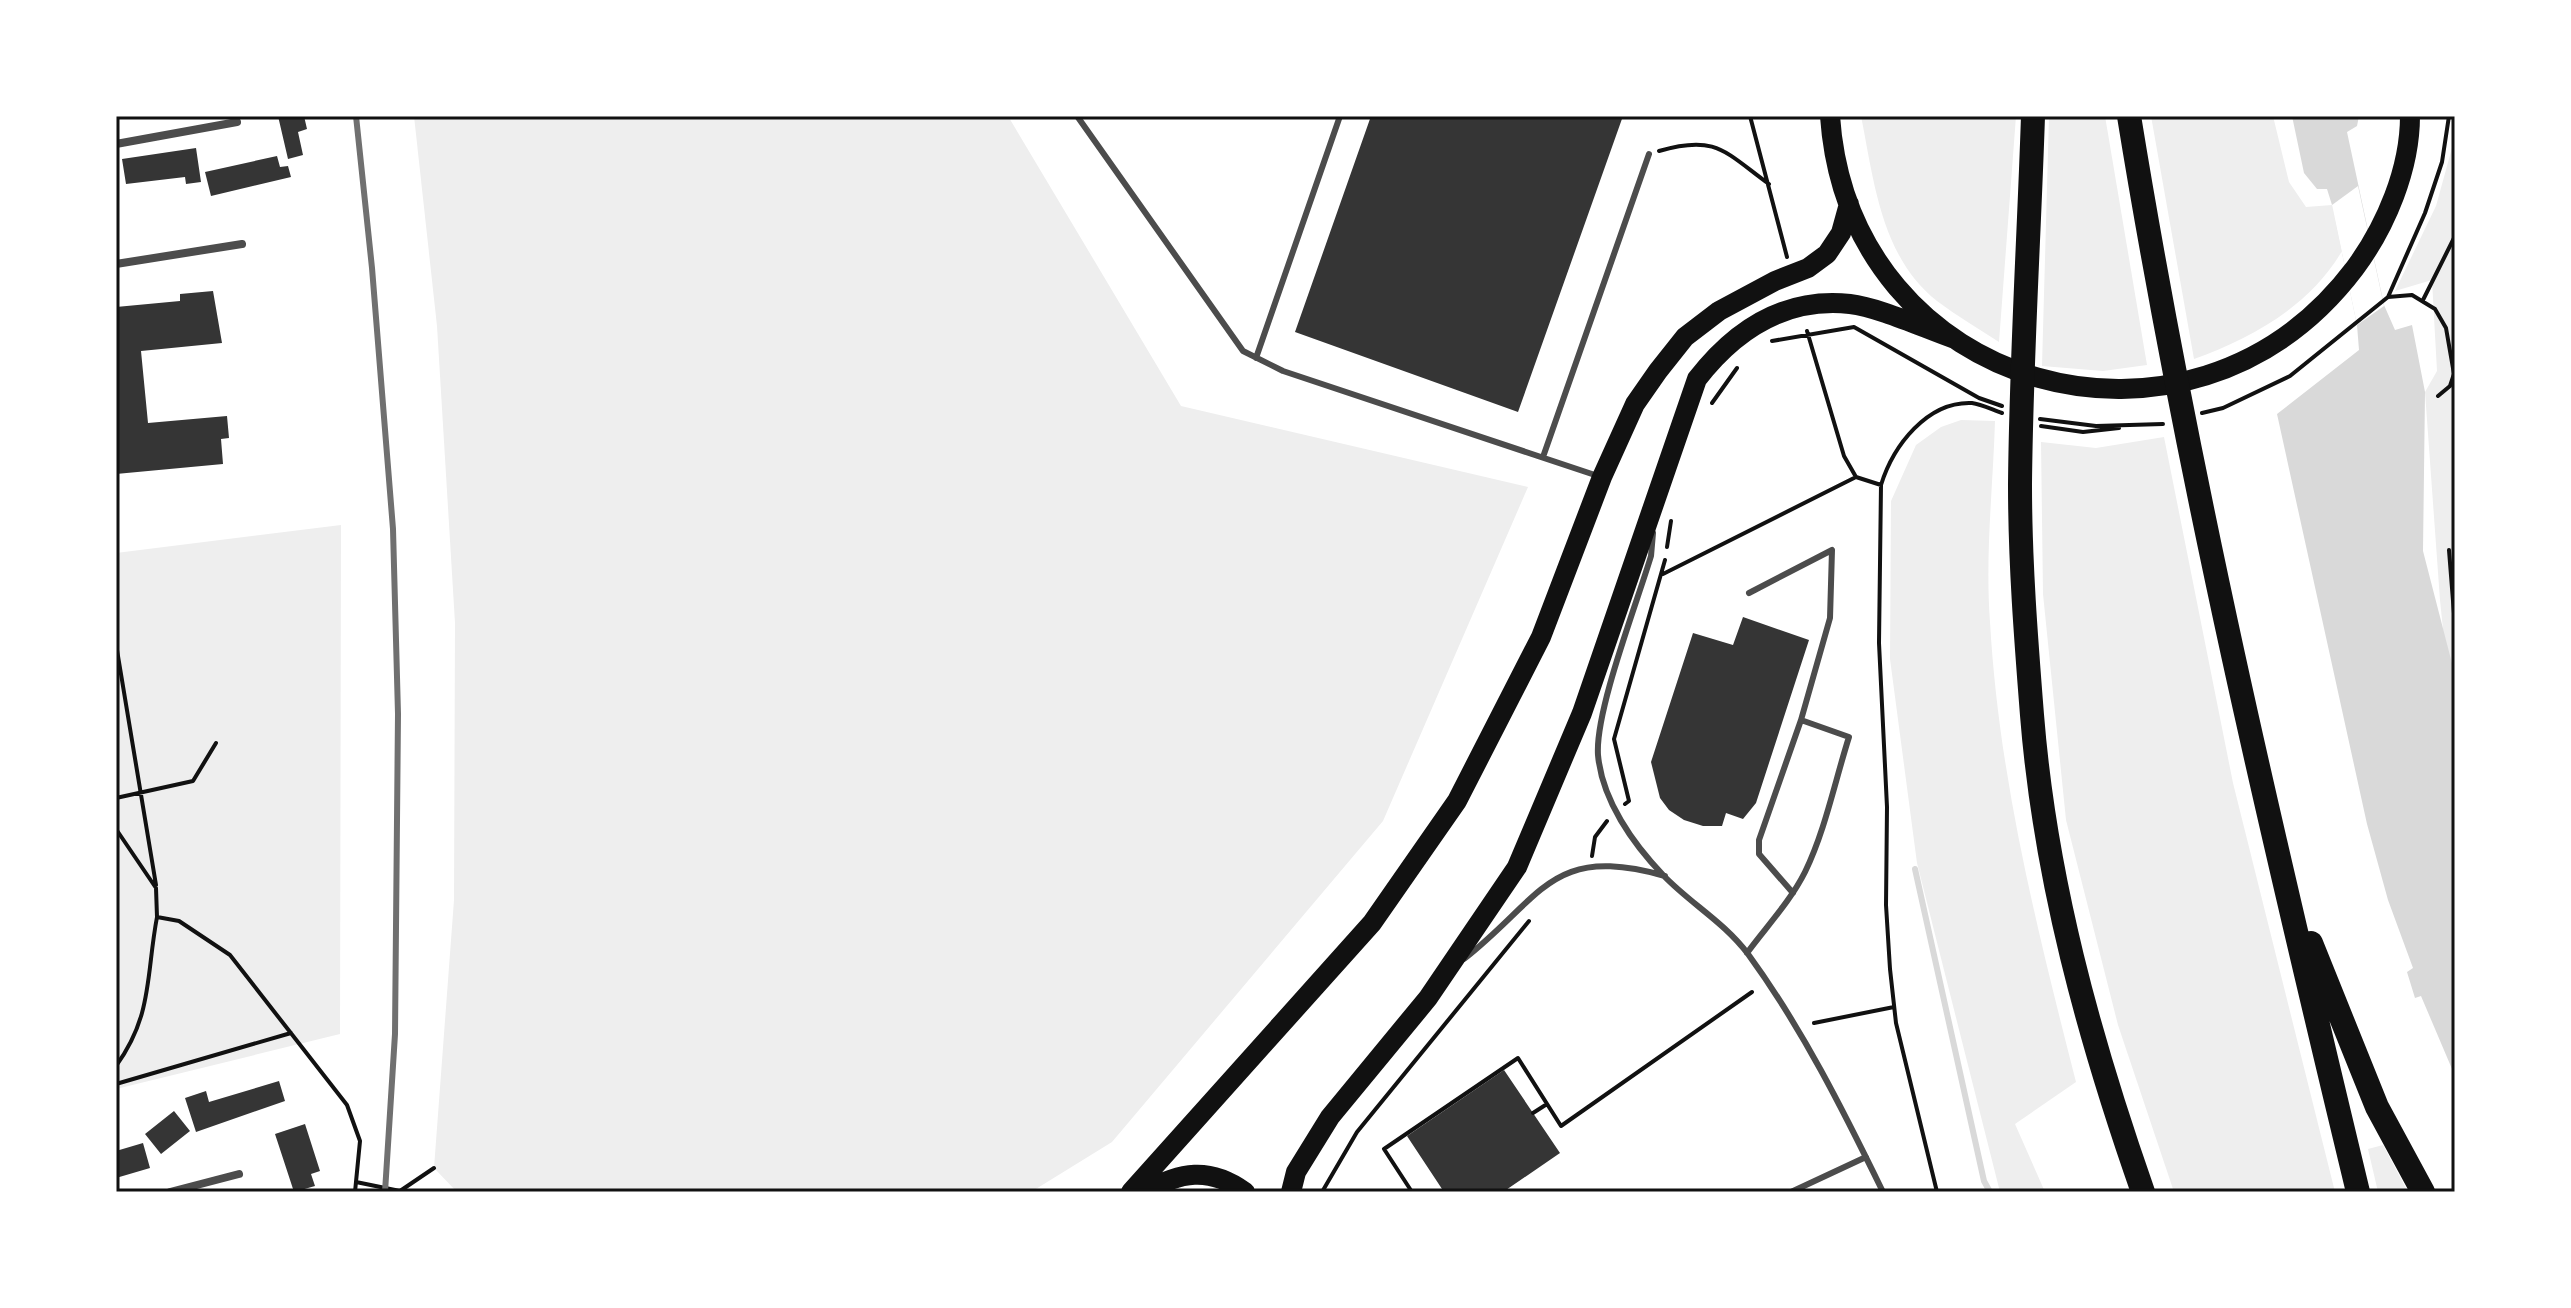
<svg xmlns="http://www.w3.org/2000/svg" width="2571" height="1308" viewBox="0 0 2571 1308" font-family="Lato,sans-serif">
  <style>
    .green { fill: #eee }
    .water { fill: #d9d9d9 }
    .pier { fill: #fff }
    .lines { fill: none; stroke-linecap: round; stroke-linejoin: round }
    .stream { stroke: #d9d9d9; stroke-width: 6 }
    .building { fill: #353535 }
    .path { stroke: #111; stroke-width: 4 }
    .service { stroke: #4c4c4c; stroke-width: 6 }
    .minor { stroke: #4c4c4c; stroke-width: 8 }
    .primary { stroke: #111; stroke-width: 20 }
    .motorway { stroke: #111; stroke-width: 24 }
    .rail { stroke: #707070; stroke-width: 6 }
    .neatline { fill: none; stroke: #111; stroke-width: 3 }
  </style>
  <rect width="100%" height="100%" fill="#fff"/>
  <path class="green" d="M414 116H1008L1181 406 1528 487 1383 821 1112 1142 1031 1192H457L434 1168 454 900 455 623 437 326Z
    M1861 116H2016L1999 342C1979 329 1957 316 1937 301 1881 257 1874 181 1861 116Z
    M2049 116H2105L2147 365 2103 371 2042 366Z
    M2151 116H2273L2289 182 2306 207 2332 205 2342 251C2310 306 2252 338 2194 359Z
    M2455 137V675L2444 639 2440 600 2425 392 2437 371 2432 280 2395 291 2436 206Z
    M1961 420 1995 421C1993 488 1985 554 1990 622 1999 779 2037 929 2076 1082L2015 1124 2045 1192H2000L1917 863 1890 659 1891 501 1916 445 1941 427Z
    M2164 437 2233 783 2335 1192H2174L2118 1025 2066 820 2043 594 2041 442 2096 448Z
    M341 525 340 1034 116 1089V553Z
    M2383 1145 2408 1192H2378L2368 1149Z"/>
  <path class="water" d="M2292 116H2359L2357 126 2347 132 2384 305 2395 330 2412 325 2425 392 2423 551 2455 675V1076L2421 996 2415 998 2407 972 2413 968 2388 900 2367 824 2277 414 2359 350 2357 325 2332 205 2327 189H2317L2304 173Z"/>
  <path class="pier" d="M2358 186 2384 306 2357 325 2332 205Z"/>
  <g class="lines">
    <path class="stream" d="M1915 869 1984 1181 1990 1192"/>
  </g>
  <path class="building" d="M278 116H304L307 129 298 132 303 155 288 159Z
    M1371 116H1623L1518 412 1295 332Z
    M196 148 201 182 186 184 185 177 126 184 122 159Z
    M277 156 280 167 288 166 291 177 211 196 205 172Z
    M213 291 222 343 141 351 148 423 227 416 229 438 221 439 223 464 116 474V307L180 301V294Z
    M1743 617 1809 640 1756 803 1743 819 1726 813 1722 826H1703L1684 820 1669 810 1660 798 1651 762 1693 633 1733 645Z
    M1504 1070 1560 1153 1503 1192H1444L1407 1136Z
    M279 1081 285 1101 196 1132 185 1098 206 1091 209 1102Z
    M174 1111 190 1131 161 1154 145 1134Z
    M305 1124 320 1171 311 1174 315 1186 294 1192 275 1134Z
    M143 1143 150 1168 116 1178V1151Z"/>
  <g class="lines">
    <path class="path" d="M1750 116 1787 257
      M1659 151C1716 134 1725 152 1769 184
      M2388 297 2425 213 2442 162 2449 116
      M2423 300 2455 236
      M1807 331 1844 456 1856 477 1881 485C1893 446 1927 401 1972 403 1981 404 1993 410 2002 413
      M1772 341 1854 327 1979 398 2002 406
      M1712 403 1737 368
      M2202 413 2223 408 2290 376 2388 297 2412 295 2435 309 2446 328 2454 374 2450 386 2438 396
      M2040 419 2096 426 2163 424
      M2041 426 2083 432 2119 428
      M1881 485 1879 643 1887 807 1886 905 1890 969 1896 1023 1937 1192
      M1667 547 1671 521
      M2449 550 2455 626
      M1663 574 1856 477
      M116 644 156 885
      M116 798 193 781 216 743
      M1625 804 1629 801 1614 739 1665 560
      M116 829 156 888 157 917 179 921 230 955 347 1105 360 1141 355 1192
      M1592 856 1595 837 1607 821
      M1814 1023 1894 1007
      M116 1066C153 1015 146 975 157 917
      M116 1084 291 1033
      M1533 1113 1547 1104
      M356 1182 400 1191 434 1168
      M1322 1192 1357 1132 1529 921
      M1412 1192 1384 1149 1518 1058 1561 1126 1752 992"/>
    <path class="service" d="M1077 116 1243 351 1283 371 1598 476
      M1256 358 1340 116
      M1543 457 1649 154
      M1653 533 1651 556C1637 603 1595 711 1598 755 1602 800 1633 844 1664 876 1691 904 1724 922 1748 954 1802 1028 1843 1110 1883 1192
      M1749 593 1832 550 1830 618 1801 720
      M1747 953C1766 927 1790 902 1805 872 1825 831 1835 781 1849 737L1801 720 1759 840V854L1793 893
      M1464 959C1544 896 1550 844 1665 876
      M1791 1192 1866 1157"/>
    <path class="minor" d="M116 144 237 122
      M116 264 242 244
      M170 1192 239 1174"/>
    <path class="primary" d="M1830 116C1849 392 2190 487 2355 268 2386 226 2410 169 2410 116
      M1131 1192 1372 923 1457 801 1541 637 1602 477 1635 404 1658 371 1685 337 1719 311 1775 281 1808 268 1827 254 1841 233 1849 204
      M1144 1192C1180 1172 1209 1166 1245 1192
      M1291 1192 1296 1172 1330 1117 1428 998 1517 867 1582 713 1697 379C1735 330 1785 297 1850 304 1878 307 1926 329 1955 339"/>
    <path class="motorway" d="M2033 116C2029 239 2021 362 2020 485 2020 562 2026 639 2032 715 2045 879 2089 1038 2143 1192
      M2129 116C2188 479 2272 835 2358 1192
      M2311 943 2377 1107 2423 1192"/>
    <path class="rail" d="M356 116 372 268 393 529 398 714 395 1034 385 1192"/>
  </g>
  <rect width="2571" height="1308" fill="none" stroke="#ffffff" stroke-width="236"/>
  <rect x="118" y="118" width="2335" height="1072" class="neatline"/>
</svg>
